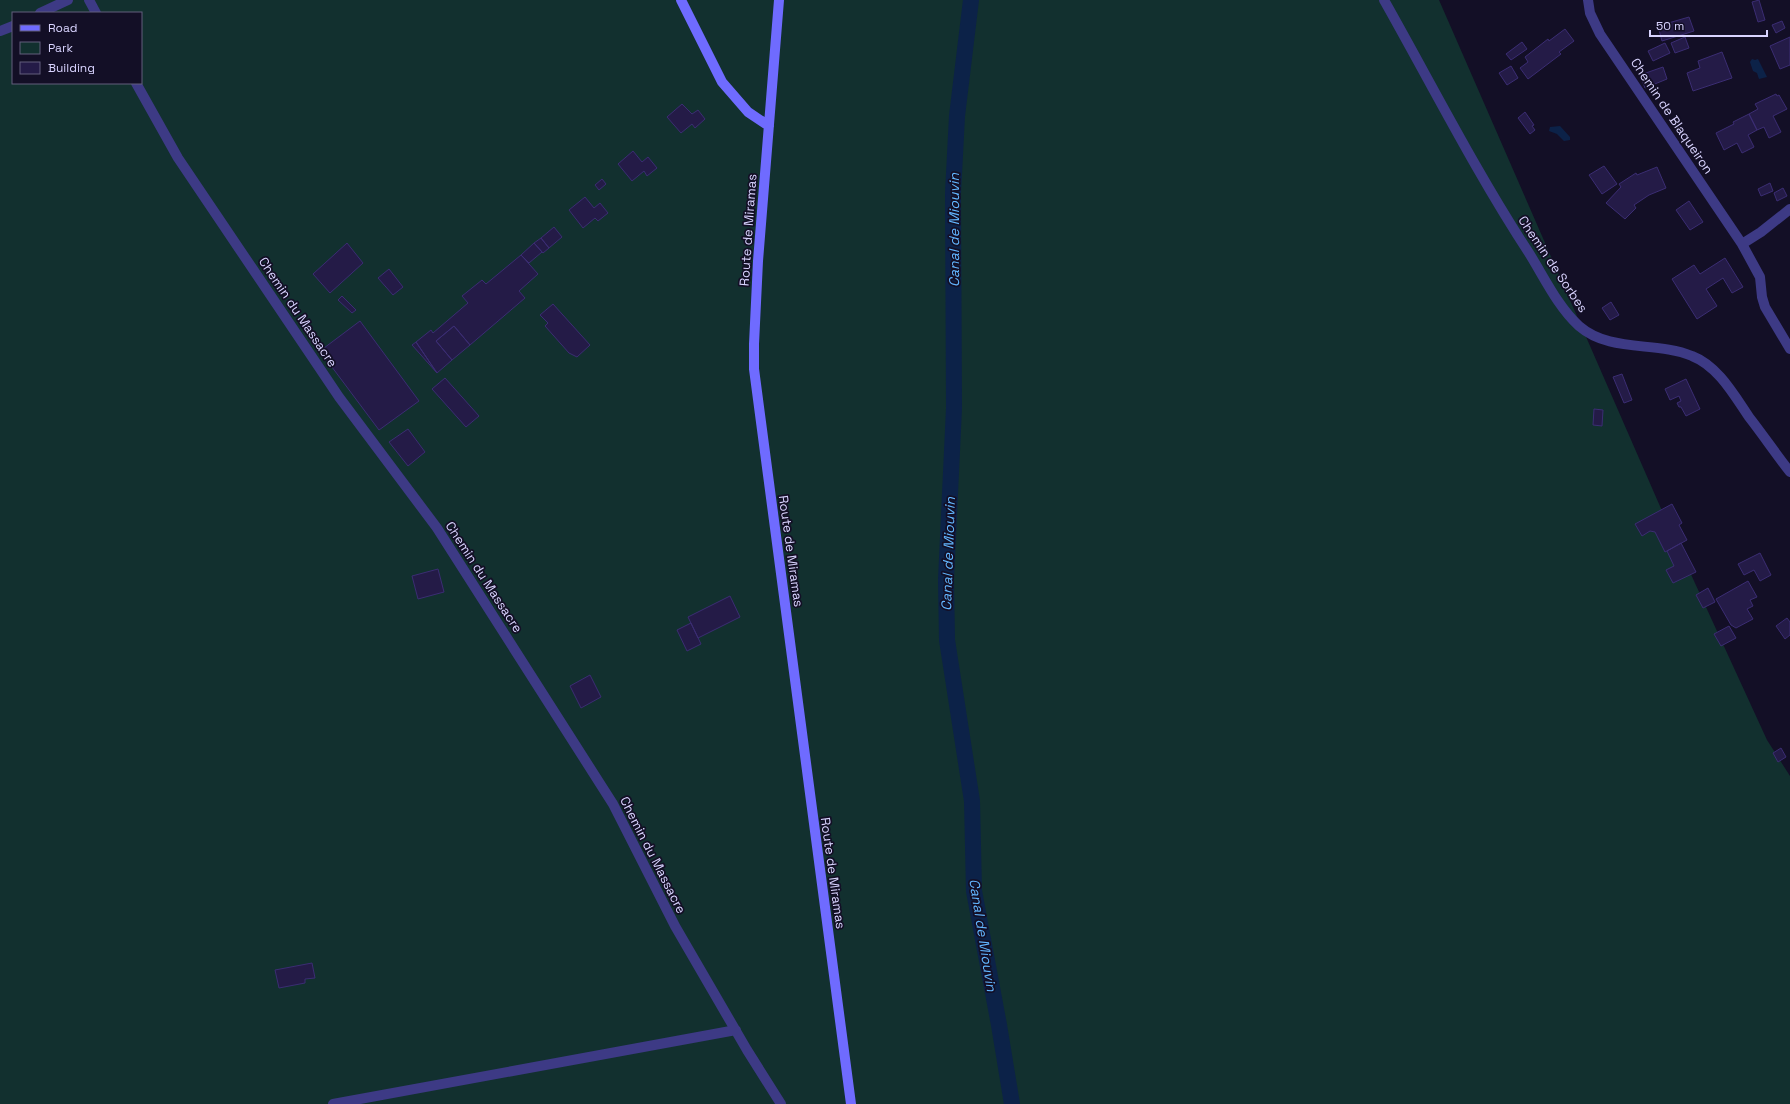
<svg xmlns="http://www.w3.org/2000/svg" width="1790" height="1104" viewBox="0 0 1790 1104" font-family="'Space Grotesk',sans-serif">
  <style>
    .green { fill: #12302f; fill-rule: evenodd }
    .water { fill: #0c2248 }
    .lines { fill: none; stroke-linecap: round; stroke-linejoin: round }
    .canal { stroke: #0c2248; stroke-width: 16 }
    .building { fill: #241b47; stroke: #3b2d73 }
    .minor { stroke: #3d3a85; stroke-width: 10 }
    .tertiary { stroke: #3d3a85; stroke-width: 10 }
    .secondary { stroke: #6f6bff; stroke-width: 10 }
    .labels { text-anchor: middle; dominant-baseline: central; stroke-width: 3.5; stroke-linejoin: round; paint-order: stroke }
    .street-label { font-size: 13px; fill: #d9d4ff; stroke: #130f26 }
    .water-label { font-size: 14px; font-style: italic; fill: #62b6ff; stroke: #130f26 }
  </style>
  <rect width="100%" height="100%" fill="#130f26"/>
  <path class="green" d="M0 0H1439L1666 520 1767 740 1790 776V1104H0ZM13 13H141V83H13Z"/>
  <path class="water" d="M1752 59 1755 60 1758 59 1767 77 1759 79 1757 73 1753 71 1750 62Z
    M1560 126 1570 137V140L1564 141 1557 134 1549 131 1550 127Z"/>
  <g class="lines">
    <path class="canal" d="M971 0 957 116 953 193 954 408 946 580 947 640 972 801 974 891 999 1025 1012 1104"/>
  </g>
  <path class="building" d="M1759 0 1765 20 1758 22 1752 2Z
    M1689 17 1694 31 1662 41 1658 26Z
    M1782 21 1785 28 1776 33 1772 25Z
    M1565 29 1574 41 1559 52 1561 54 1528 79 1520 68 1528 62 1525 57 1548 39 1549 41Z
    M1685 37 1689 48 1675 53 1671 43Z
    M1790 37V65L1780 69 1770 46Z
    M1522 42 1527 49 1511 60 1506 54Z
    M1665 43 1670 53 1653 61 1648 51Z
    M1722 52 1732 78 1693 91 1687 73 1700 68 1698 61Z
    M1511 66 1518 78 1507 85 1499 73Z
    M1663 67 1667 79 1645 88 1640 75Z
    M1776 94 1777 96 1779 95 1787 109 1773 116 1781 132 1769 138 1764 127 1757 130 1749 114 1758 109 1755 104Z
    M682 104 692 114 698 110 705 119 695 128 692 124 681 133 667 117Z
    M1525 112 1534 125 1532 126 1535 130 1530 134 1518 118Z
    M1749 114 1757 130 1748 135 1754 147 1742 153 1737 143 1724 150 1716 133 1734 124 1733 122Z
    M633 151 642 162 648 157 657 168 647 176 644 171 632 181 618 164Z
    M1604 166 1617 184 1602 194 1589 175Z
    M1657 167 1666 188 1649 195 1634 205 1636 208 1625 219 1606 203 1621 187 1619 184 1636 173 1637 175Z
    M602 179 606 184 599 190 595 185Z
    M1770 183 1773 191 1761 196 1758 189Z
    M1783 188 1787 196 1777 201 1774 193Z
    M585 197 594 208 600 203 608 213 598 221 595 218 583 228 569 210Z
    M1689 201 1703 222 1690 230 1676 210Z
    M554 227 562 237 549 248 541 238Z
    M541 238 549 248 543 253 534 243Z
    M347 243 363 263 330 293 313 274Z
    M534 243 542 252 529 263 521 255Z
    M521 255 538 274 519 291 525 298 470 345 454 326 436 341 452 360 437 373 416 342 431 330 433 333 468 303 462 296 482 280 486 284Z
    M1725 258 1743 287 1732 293 1723 278 1706 289 1717 306 1697 319 1672 279 1694 265 1700 274Z
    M389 269 403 287 393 295 378 278Z
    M342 296 356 310 352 313 338 300Z
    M1611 302 1619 315 1610 320 1602 308Z
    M553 304 590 345 577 357 569 353 545 326 548 323 540 315Z
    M360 321 419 401 379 430 320 351Z
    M454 326 470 345 452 360 436 341Z
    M416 342 437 373 412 345Z
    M1622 374 1632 400 1624 403 1613 377Z
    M445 378 479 416 466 427 432 389Z
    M1686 379 1700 409 1686 416 1681 407H1679L1677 403 1681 401 1679 396 1670 400 1665 389Z
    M1594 409 1603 410 1602 426 1593 425Z
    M408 429 425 452 408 466 389 442Z
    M1672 504 1682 523 1679 525 1687 540 1665 552 1655 532 1650 531 1642 536 1635 524Z
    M1681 543 1696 572 1673 583 1666 570 1674 566 1667 551Z
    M1760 553 1771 575 1760 581 1754 570 1744 575 1738 564Z
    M438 569 444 592 418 599 412 576Z
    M1748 581 1757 597 1750 600 1753 606 1747 609 1753 619 1736 628 1731 625 1716 599Z
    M1708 588 1715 602 1703 608 1696 595Z
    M730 596 740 617 698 638 688 617Z
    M1787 618 1790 622V635L1785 639 1776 626Z
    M691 623 701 644 687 651 677 630Z
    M1729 626 1736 638 1721 646 1714 634Z
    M590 675 601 697 581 708 570 686Z
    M1781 748 1786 757 1778 762 1773 753Z
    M312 963 315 978 305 979V983L279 988 275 970Z"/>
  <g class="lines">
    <path class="minor" d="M89 0 96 13
      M1588 0 1590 13 1600 34 1742 244 1760 277 1762 297 1765 307 1790 349
      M40 13 68 0
      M0 31 13 26
      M136 83 178 158 339 397 437 528 613 804 675 926 747 1050 781 1104
      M1742 244 1761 232 1790 209
      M333 1104 736 1030"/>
    <path class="tertiary" d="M1384 0C1432 85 1476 172 1529 253 1544 277 1558 307 1579 326 1610 353 1656 341 1692 356 1718 366 1734 395 1749 417 1763 435 1776 454 1790 472"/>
    <path class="secondary" d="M681 0 722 82 748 112 769 126
      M779 0 758 261 754 344V369L851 1104"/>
  </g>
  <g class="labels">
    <g class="street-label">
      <text transform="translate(1672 116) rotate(56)">Chemin de Blaqueiron</text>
      <text transform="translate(748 230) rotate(-86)">Route de Miramas</text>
      <text transform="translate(1553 264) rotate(56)">Chemin de Sorbes</text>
      <text transform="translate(298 312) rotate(56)">Chemin du Massacre</text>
      <text transform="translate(791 551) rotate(82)">Route de Miramas</text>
      <text transform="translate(484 577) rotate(57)">Chemin du Massacre</text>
      <text transform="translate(653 855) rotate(63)">Chemin du Massacre</text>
      <text transform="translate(833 873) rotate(82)">Route de Miramas</text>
    </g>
    <g class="water-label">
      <text transform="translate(954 230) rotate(-90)">Canal de Miouvin</text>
      <text transform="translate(948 554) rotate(-88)">Canal de Miouvin</text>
      <text transform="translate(983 935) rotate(81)">Canal de Miouvin</text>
    </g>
  </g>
  <rect x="12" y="12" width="130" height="72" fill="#130f26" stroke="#625e7d"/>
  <rect x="20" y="25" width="20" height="6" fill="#6f6bff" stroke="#625e7d"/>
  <text x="48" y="32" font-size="12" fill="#d9d4ff">Road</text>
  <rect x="20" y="42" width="20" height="12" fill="#12302f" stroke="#625e7d"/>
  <text x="48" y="52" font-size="12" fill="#d9d4ff">Park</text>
  <rect x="20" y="62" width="20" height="12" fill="#241b47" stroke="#625e7d"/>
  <text x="48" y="72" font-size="12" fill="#d9d4ff">Building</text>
  <path d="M1650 30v6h117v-6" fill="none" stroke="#d9d4ff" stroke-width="2"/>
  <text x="1656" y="30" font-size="12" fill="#d9d4ff" stroke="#130f26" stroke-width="3" paint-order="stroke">50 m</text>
</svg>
